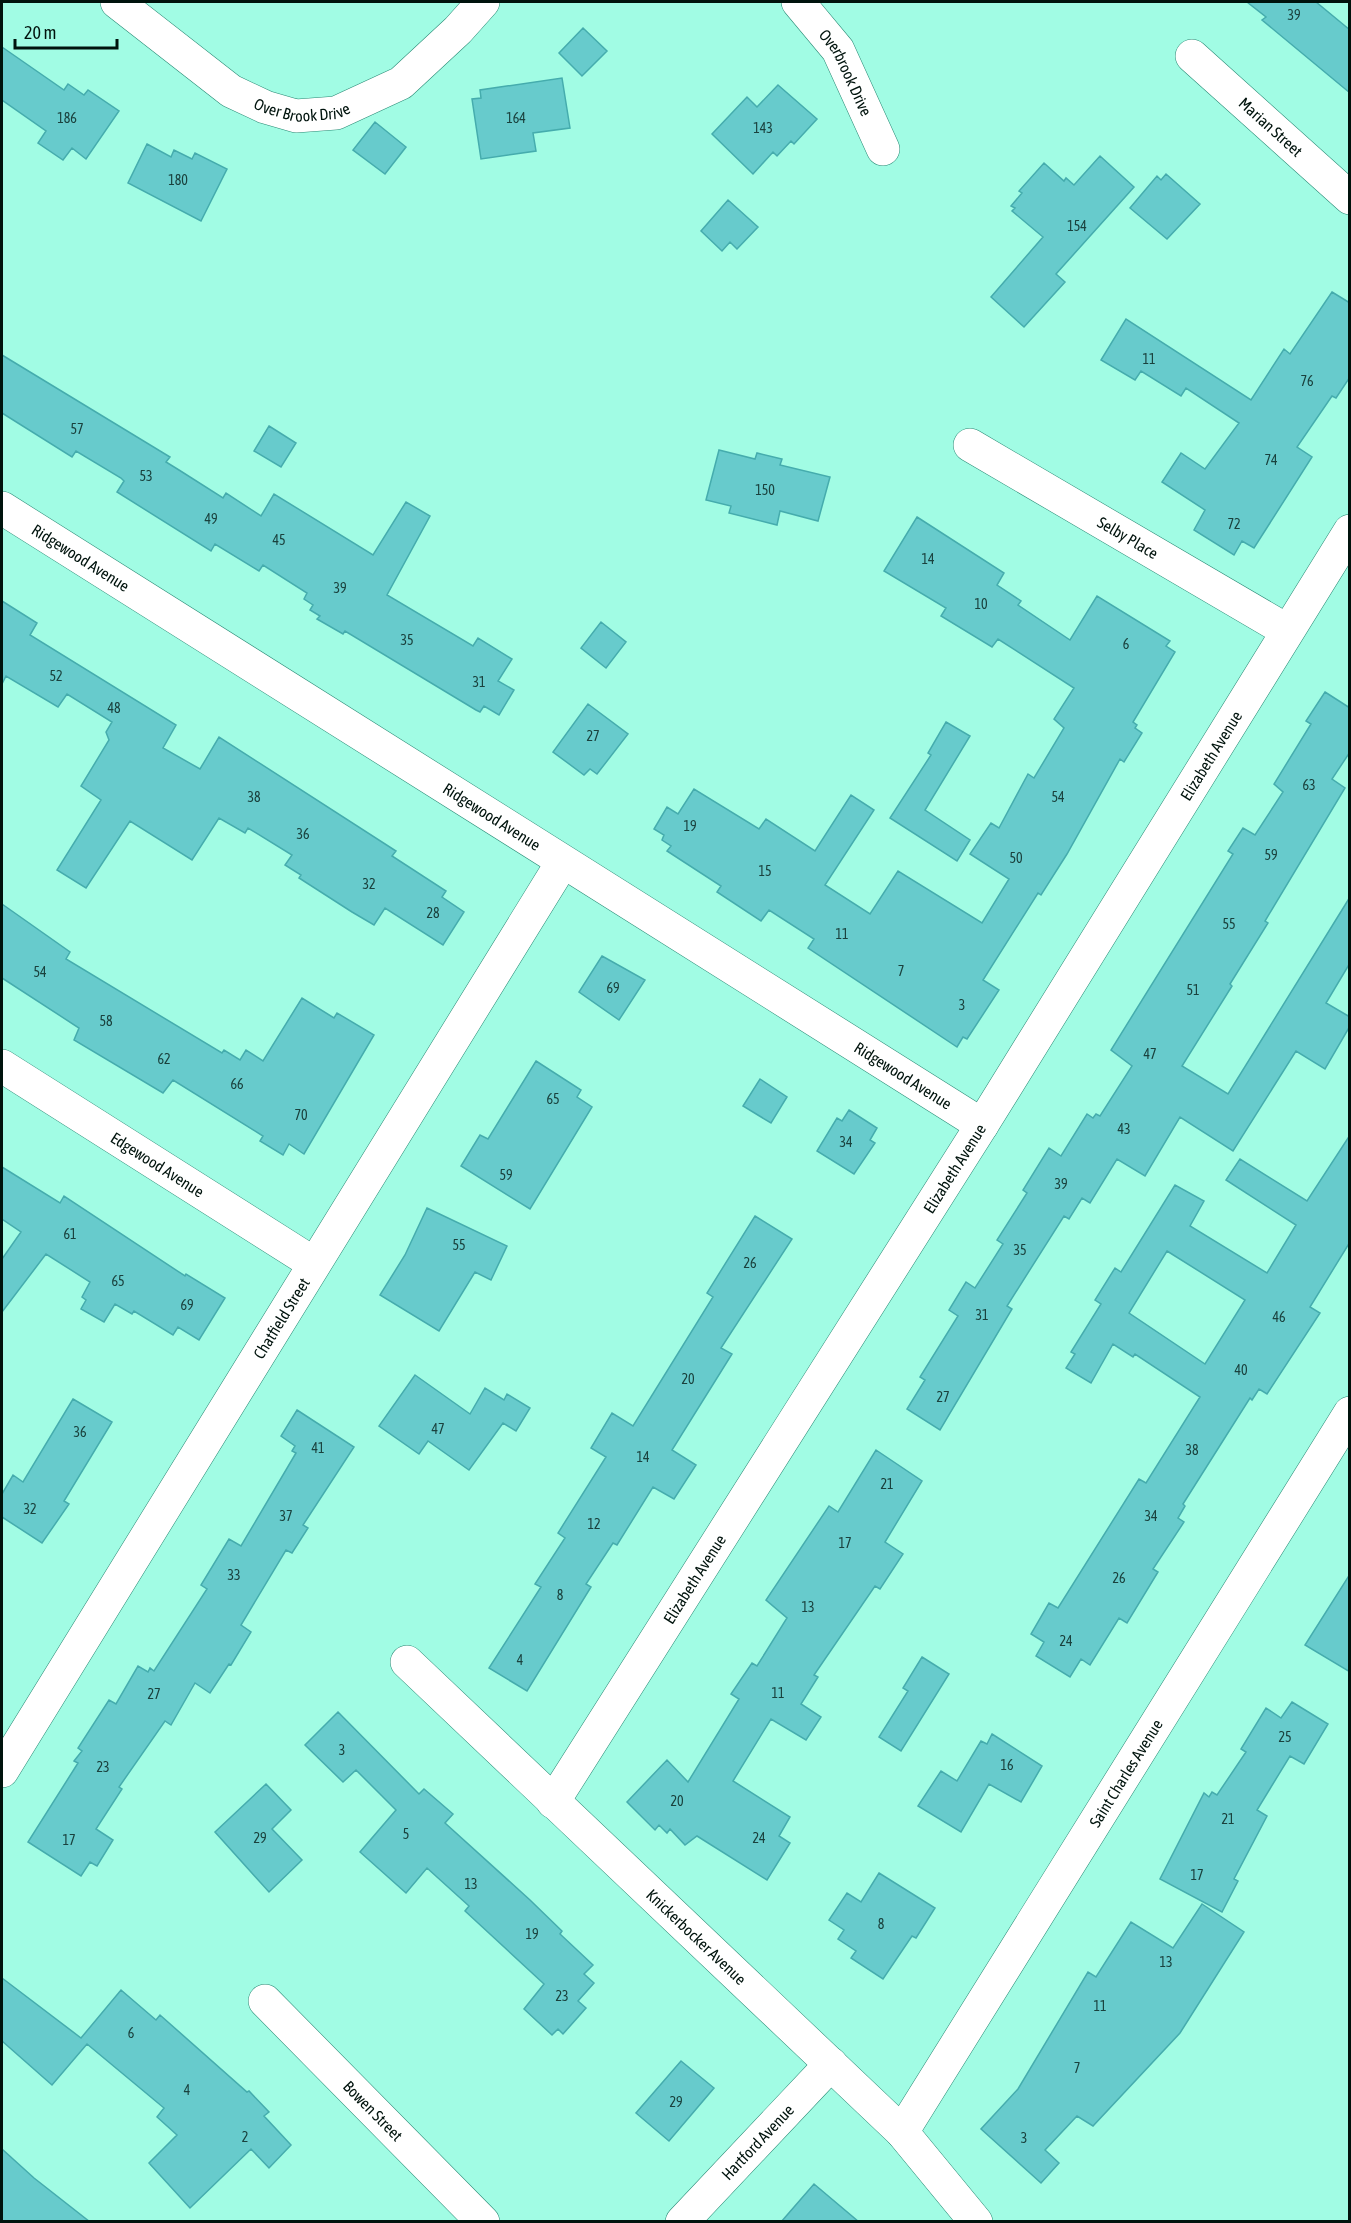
<svg xmlns="http://www.w3.org/2000/svg" width="1351" height="2223" viewBox="0 0 1351 2223" font-family="'Asap Condensed',sans-serif">
  <style>
    .building { fill: #67cbcc; stroke: #45acad; stroke-width: 1.5; fill-rule: evenodd }
    .lines { fill: none; stroke-linecap: round; stroke-linejoin: round }
    .minor-casing { stroke: #298a75; stroke-width: 34 }
    .minor { stroke: #fff; stroke-width: 33 }
    .labels { text-anchor: middle; dominant-baseline: central; stroke-width: 6; stroke-linejoin: round; paint-order: stroke }
    .number-label { font-size: 14px; fill: #1a413d }
    .street-label { font-size: 16px; fill: #00130d; stroke: #a1fce4 }
  </style>
  <rect width="100%" height="100%" fill="#a1fce4"/>
  <path class="building" d="M1247 2H1316L1350 30V93L1262 20 1266 17Z
    M583 28 607 51 582 76 559 53Z
    M2 47 64 90 68 84 84 95 88 90 119 111 86 159 72 148 63 160 38 143 46 131 2 100Z
    M562 78 570 128 533 133 536 151 481 159 472 99 481 98 480 90Z
    M778 85 817 119 794 144 791 141 777 156 773 152 753 174 712 134 747 97 757 107Z
    M375 122 406 147 385 174 353 150Z
    M147 144 171 157 174 150 192 159 195 153 227 169 201 221 128 183Z
    M1100 156 1134 187 1056 274 1065 282 1024 327 991 297 1043 237 1012 211 1015 208 1011 206 1022 193 1019 191 1044 163 1064 181 1066 178 1074 185Z
    M1166 174 1200 204 1167 239 1130 208 1157 176 1161 180Z
    M728 200 758 227 737 249 730 242 722 251 701 231Z
    M1332 292 1350 303V377L1336 398 1332 396 1297 447 1312 457 1254 548 1242 541 1234 555 1194 530 1205 510 1162 482 1181 453 1205 469 1239 423 1186 388 1181 396 1141 371 1135 380 1101 360 1126 319 1251 400 1284 349 1290 354Z
    M2 355 170 457 166 462 179 470 223 498 226 493 261 516 274 494 373 555 406 502 430 516 387 595 473 646 478 638 512 659 498 681 514 690 499 715 484 706 480 712 476 710 345 631 343 634 317 619 320 616 310 610 313 605 304 599 307 593 263 565 259 571 215 544 211 551 117 492 124 481 121 478 76 451 72 457 2 413Z
    M269 426 296 443 281 467 254 451Z
    M719 450 755 459 757 453 782 459 780 465 830 477 818 521 780 511 777 525 729 513 731 506 706 500Z
    M917 517 1004 573 997 585 1021 601 1018 605 1070 640 1097 596 1170 641 1166 646 1175 652 1133 722 1137 725 1135 728 1142 733 1124 762 1120 759 1067 854 1041 895 1038 893 983 980 999 990 967 1039 963 1037 957 1047 808 948 814 939 769 910 761 921 717 892 721 886 667 851 671 846 662 840 664 835 654 829 667 807 678 814 694 789 759 829 766 819 815 851 851 795 874 810 825 885 870 914 898 871 982 923 1009 879 970 854 991 823 999 828 1028 774 1034 778 1064 728 1054 719 1074 688 998 639 992 647 941 616 946 608 884 571Z
    M2 601 37 623 30 635 176 725 163 748 200 769 219 737 396 851 392 856 446 891 442 897 464 912 443 945 385 908 374 925 352 912 299 878 301 875 285 865 292 855 248 828 245 833 219 818 192 860 130 821 86 888 57 870 101 800 81 786 109 740 106 732 112 722 67 694 58 707 6 676 2 684Z
    M601 622 626 642 606 668 581 648Z
    M1325 692 1350 708V752L1332 779 1345 788 1265 921 1268 923 1230 984 1232 986 1182 1066 1228 1094 1350 897V963L1326 1003 1350 1017V1026L1325 1069 1296 1051 1233 1151 1180 1117 1145 1176 1117 1159 1090 1203 1082 1198 1069 1219 1064 1216 1007 1306 1012 1309 940 1430 907 1409 925 1380 920 1377 958 1316 949 1310 966 1282 975 1288 1003 1244 997 1240 1027 1193 1023 1190 1049 1148 1061 1156 1087 1114 1093 1118 1096 1114 1100 1116 1132 1066 1111 1050 1233 854 1228 851 1243 828 1255 835 1283 792 1274 784 1311 724 1306 721Z
    M588 704 628 734 597 774 590 769 584 775 553 752Z
    M946 722 970 736 925 810 970 840 957 861 890 818 931 755 928 753Z
    M2 904 70 952 66 959 222 1053 224 1050 240 1060 246 1050 263 1061 302 998 334 1018 337 1013 374 1035 304 1154 289 1144 283 1155 260 1141 263 1136 173 1080 163 1093 74 1040 79 1028 2 978Z
    M602 956 645 980 619 1020 579 992Z
    M536 1061 581 1090 577 1097 592 1107 530 1209 461 1166 480 1135 488 1139Z
    M760 1079 787 1097 771 1123 743 1106Z
    M849 1110 877 1128 870 1140 875 1143 854 1174 817 1151 837 1118 842 1121Z
    M1350 1135V1242L1310 1307 1320 1313 1267 1394 1259 1389 1252 1400 1250 1398 1183 1504 1185 1506 1178 1518 1184 1522 1153 1569 1158 1572 1127 1623 1119 1618 1090 1665 1081 1659 1070 1677 1036 1656 1044 1642 1031 1634 1049 1603 1058 1608 1139 1479 1146 1483 1200 1397 1135 1354 1133 1357 1113 1344 1091 1383 1066 1368 1075 1354 1071 1352 1101 1304 1095 1300 1115 1268 1121 1272 1175 1185 1204 1201 1190 1226 1267 1273 1296 1225 1226 1180 1240 1159 1307 1201ZM1167 1251 1245 1300 1205 1364 1129 1313Z
    M2 1167 60 1203 64 1196 185 1276 186 1274 225 1298 199 1340 178 1327 173 1335 134 1311 132 1314 115 1304 104 1322 81 1309 86 1300 82 1297 90 1282 46 1254 2 1312V1259L21 1232 2 1219Z
    M427 1208 507 1246 491 1280 475 1272 439 1331 380 1295 405 1255Z
    M755 1216 792 1239 721 1348 732 1354 672 1450 696 1465 674 1499 653 1487 617 1545 613 1543 586 1584 591 1587 527 1691 489 1668 541 1587 535 1584 565 1538 558 1533 606 1457 591 1448 612 1413 633 1426 713 1297 707 1293Z
    M415 1375 470 1414 485 1388 504 1400 507 1394 530 1408 516 1431 503 1423 469 1470 428 1441 419 1454 379 1426Z
    M73 1399 112 1422 64 1501 69 1504 42 1543 2 1517V1494L13 1475 23 1482Z
    M297 1410 354 1447 303 1525 308 1528 292 1553 286 1550 241 1625 251 1632 231 1665 229 1664 210 1693 195 1683 171 1725 165 1721 119 1787 122 1789 96 1829 113 1840 97 1866 90 1862 81 1876 28 1842 78 1763 74 1761 82 1751 78 1748 109 1700 116 1704 138 1666 148 1672 150 1668 154 1671 207 1589 201 1585 229 1539 241 1546 296 1453 292 1451 295 1446 281 1436Z
    M876 1450 922 1481 885 1542 903 1554 880 1589 875 1586 814 1675 818 1677 801 1704 821 1717 806 1740 771 1719 733 1781 790 1817 779 1836 790 1843 767 1880 697 1836 685 1845 670 1829 667 1833 659 1825 655 1830 627 1802 667 1760 688 1782 739 1699 731 1694 752 1663 757 1666 787 1618 766 1600 829 1506 838 1512Z
    M1350 1574V1672L1305 1645Z
    M922 1657 949 1674 901 1751 879 1737 908 1691 903 1688Z
    M1292 1702 1328 1724 1304 1764 1290 1756 1257 1810 1267 1816 1234 1879 1238 1881 1222 1912 1160 1879 1204 1793 1209 1797 1212 1792 1217 1795 1246 1752 1241 1749 1266 1708 1281 1718Z
    M338 1712 419 1794 424 1789 453 1814 445 1823 530 1900 562 1931 560 1934 593 1965 584 1974 594 1983 578 2001 586 2008 563 2034 558 2029 552 2035 524 2009 544 1984 465 1911 469 1906 427 1868 406 1893 360 1852 396 1810 356 1770 343 1782 305 1745Z
    M992 1734 1042 1766 1021 1802 989 1784 961 1832 918 1806 941 1771 957 1781 981 1741 987 1744Z
    M266 1784 291 1810 272 1829 302 1860 269 1892 215 1832Z
    M879 1873 935 1908 916 1938 912 1936 883 1979 851 1958 856 1951 838 1939 844 1930 829 1920 847 1893 861 1902Z
    M1202 1904 1244 1932 1180 2033 1093 2126 1077 2116 1045 2150 1059 2163 1041 2183 981 2129 1018 2089 1088 1972 1096 1977 1131 1922 1173 1948Z
    M2 1978 81 2038 121 1990 156 2020 160 2015 247 2092 249 2091 269 2112 264 2116 291 2145 269 2168 251 2149 190 2208 149 2163 177 2135 157 2117 164 2108 87 2044 52 2085 2 2041Z
    M681 2061 714 2088 669 2141 636 2113Z
    M2 2149 34 2178 90 2222H2Z
    M814 2184 859 2222H781Z"/>
  <g class="lines">
    <g class="minor-casing">
      <g id="minor">
        <path id="s1" d="M117 2 231 91 265 107 296 116 336 113 401 83 458 30 483 2"/>
        <path id="s2" d="M798 2 838 50 883 149"/>
        <path id="s3" d="M1192 56 1350 198"/>
        <path id="s4" d="M970 445 1286 630"/>
        <path id="s5" d="M2 508 982 1125"/>
        <path id="s6" d="M2 1066 313 1263"/>
        <path id="s7" d="M407 1662 902 2132 976 2222"/>
        <path id="s8" d="M2 1771 562 863"/>
        <path id="s9" d="M553 1802 982 1125 1350 531"/>
        <path id="s10" d="M265 2001 483 2222"/>
        <path id="s11" d="M902 2132 1350 1413"/>
        <path id="s12" d="M682 2222 831 2064"/>
      </g>
    </g>
    <use href="#minor" class="minor"/>
  </g>
  <g class="labels">
    <g class="number-label">
      <text x="1294" y="15">39</text>
      <text x="67" y="118">186</text>
      <text x="516" y="118">164</text>
      <text x="763" y="128">143</text>
      <text x="178" y="180">180</text>
      <text x="1077" y="226">154</text>
      <text x="1149" y="359">11</text>
      <text x="1307" y="381">76</text>
      <text x="77" y="429">57</text>
      <text x="1271" y="460">74</text>
      <text x="146" y="476">53</text>
      <text x="765" y="490">150</text>
      <text x="211" y="519">49</text>
      <text x="1234" y="524">72</text>
      <text x="279" y="540">45</text>
      <text x="928" y="559">14</text>
      <text x="340" y="588">39</text>
      <text x="981" y="604">10</text>
      <text x="407" y="640">35</text>
      <text x="1126" y="644">6</text>
      <text x="56" y="676">52</text>
      <text x="479" y="682">31</text>
      <text x="114" y="708">48</text>
      <text x="593" y="736">27</text>
      <text x="1309" y="785">63</text>
      <text x="254" y="797">38</text>
      <text x="1058" y="797">54</text>
      <text x="690" y="826">19</text>
      <text x="303" y="834">36</text>
      <text x="1271" y="855">59</text>
      <text x="1016" y="858">50</text>
      <text x="765" y="871">15</text>
      <text x="369" y="884">32</text>
      <text x="433" y="913">28</text>
      <text x="1229" y="924">55</text>
      <text x="842" y="934">11</text>
      <text x="901" y="971">7</text>
      <text x="40" y="972">54</text>
      <text x="613" y="988">69</text>
      <text x="1193" y="990">51</text>
      <text x="962" y="1005">3</text>
      <text x="106" y="1021">58</text>
      <text x="1150" y="1054">47</text>
      <text x="164" y="1059">62</text>
      <text x="237" y="1084">66</text>
      <text x="553" y="1099">65</text>
      <text x="301" y="1115">70</text>
      <text x="1124" y="1129">43</text>
      <text x="846" y="1142">34</text>
      <text x="506" y="1175">59</text>
      <text x="1061" y="1184">39</text>
      <text x="70" y="1234">61</text>
      <text x="459" y="1245">55</text>
      <text x="1020" y="1250">35</text>
      <text x="750" y="1263">26</text>
      <text x="118" y="1281">65</text>
      <text x="187" y="1305">69</text>
      <text x="982" y="1315">31</text>
      <text x="1279" y="1317">46</text>
      <text x="1241" y="1370">40</text>
      <text x="688" y="1379">20</text>
      <text x="943" y="1397">27</text>
      <text x="438" y="1429">47</text>
      <text x="80" y="1432">36</text>
      <text x="318" y="1448">41</text>
      <text x="1192" y="1450">38</text>
      <text x="643" y="1457">14</text>
      <text x="887" y="1484">21</text>
      <text x="30" y="1509">32</text>
      <text x="286" y="1516">37</text>
      <text x="1151" y="1516">34</text>
      <text x="594" y="1524">12</text>
      <text x="845" y="1543">17</text>
      <text x="234" y="1575">33</text>
      <text x="1119" y="1578">26</text>
      <text x="560" y="1595">8</text>
      <text x="808" y="1607">13</text>
      <text x="1066" y="1641">24</text>
      <text x="520" y="1660">4</text>
      <text x="778" y="1693">11</text>
      <text x="154" y="1694">27</text>
      <text x="1285" y="1737">25</text>
      <text x="342" y="1750">3</text>
      <text x="1007" y="1765">16</text>
      <text x="103" y="1767">23</text>
      <text x="677" y="1801">20</text>
      <text x="1228" y="1819">21</text>
      <text x="406" y="1834">5</text>
      <text x="260" y="1838">29</text>
      <text x="759" y="1838">24</text>
      <text x="69" y="1840">17</text>
      <text x="1197" y="1875">17</text>
      <text x="471" y="1884">13</text>
      <text x="881" y="1924">8</text>
      <text x="532" y="1934">19</text>
      <text x="1166" y="1962">13</text>
      <text x="562" y="1996">23</text>
      <text x="1100" y="2006">11</text>
      <text x="131" y="2033">6</text>
      <text x="1077" y="2068">7</text>
      <text x="187" y="2090">4</text>
      <text x="676" y="2102">29</text>
      <text x="245" y="2137">2</text>
      <text x="1024" y="2138">3</text>
    </g>
    <g class="street-label">
      <text stroke="none"><textPath href="#s2" startOffset="86">Overbrook Drive</textPath></text>
      <text stroke="none"><textPath href="#s1" startOffset="220">Over Brook Drive</textPath></text>
      <text stroke="none"><textPath href="#s3" startOffset="106">Marian Street</textPath></text>
      <text stroke="none"><textPath href="#s4" startOffset="183">Selby Place</textPath></text>
      <text stroke="none"><textPath href="#s5" startOffset="93">Ridgewood Avenue</textPath></text>
      <text stroke="none"><textPath href="#s9" startOffset="1236">Elizabeth Avenue</textPath></text>
      <text stroke="none"><textPath href="#s5" startOffset="579">Ridgewood Avenue</textPath></text>
      <text stroke="none"><textPath href="#s5" startOffset="1065">Ridgewood Avenue</textPath></text>
      <text stroke="none"><textPath href="#s6" startOffset="184">Edgewood Avenue</textPath></text>
      <text stroke="none"><textPath href="#s9" startOffset="750">Elizabeth Avenue</textPath></text>
      <text stroke="none"><textPath href="#s8" startOffset="532">Chatfield Street</textPath></text>
      <text stroke="none"><textPath href="#s9" startOffset="264">Elizabeth Avenue</textPath></text>
      <text stroke="none"><textPath href="#s11" startOffset="423">Saint Charles Avenue</textPath></text>
      <text stroke="none"><textPath href="#s7" startOffset="399">Knickerbocker Avenue</textPath></text>
      <text stroke="none"><textPath href="#s10" startOffset="154">Bowen Street</textPath></text>
      <text stroke="none"><textPath href="#s12" startOffset="110">Hartford Avenue</textPath></text>
    </g>
  </g>
  <rect width="1351" height="2223" fill="none" stroke="#00130d" stroke-width="6"/>
  <path d="M15 39v9h102v-9" fill="none" stroke="#00130d" stroke-width="3"/>
  <text x="24" y="39" font-size="18" fill="#00130d" stroke="#a1fce4" stroke-width="4.5" paint-order="stroke">20 m</text>
</svg>
